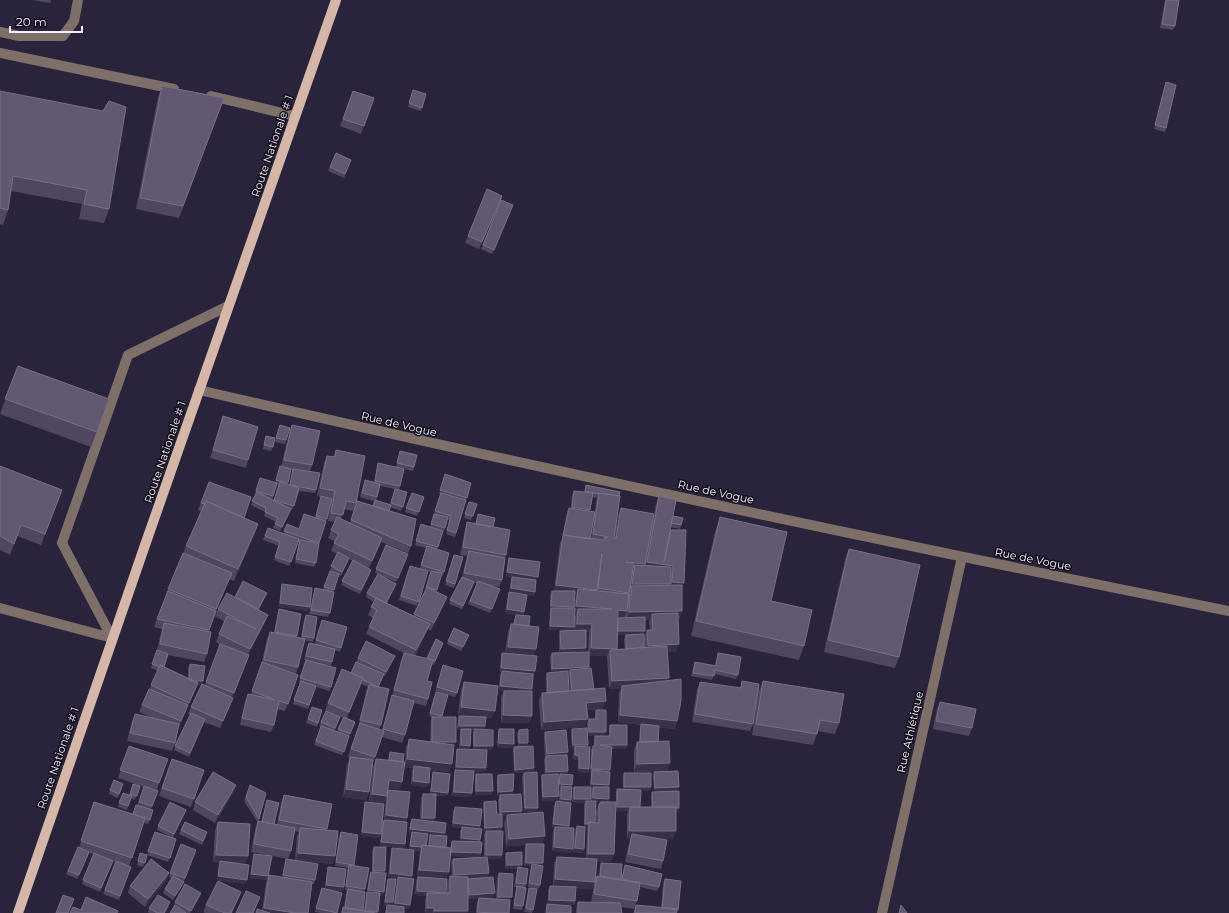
<svg xmlns="http://www.w3.org/2000/svg" width="1229" height="913" viewBox="0 0 1229 913" font-family="Montserrat,sans-serif">
  <style>
    .lines { fill: none; stroke-linecap: round; stroke-linejoin: round }
    .minor { stroke: #7e6f68; stroke-width: 10 }
    .major { stroke: #d5b7a8; stroke-width: 10 }
    .wall { fill: #514660; fill-rule: evenodd }
    .shaded-wall { fill: #3a304a }
    .building { fill: #625871; stroke: #796f87 }
    .labels { text-anchor: middle; dominant-baseline: central; stroke-width: 3; stroke-linejoin: round; paint-order: stroke }
    .street-label { font-size: 11px; fill: #f2edff; stroke: #120e1a }
  </style>
  <rect width="100%" height="100%" fill="#2a233c"/>
  <g class="lines">
    <path class="minor" d="M0 32 19 36H63L74 21 78 0
      M0 53 174 89
      M211 96 295 116
      M199 390C541 469 885 542 1229 611
      M0 608 112 638
      M112 638 62 543 128 355 228 306
      M882 913 962 557"/>
    <path class="major" d="M18 913 144 548 336 0"/>
  </g>
  <path class="wall" d="M32 0H51L50 3Z
    M1165 0H1179L1175 26 1173 30 1160 28Z
    M1166 82V128L1165 132 1154 129Z
    M162 86 224 98 179 218 136 209 158 97Z
    M413 90 426 94 421 111 408 107Z
    M0 91 109 209 104 223 79 219 82 204 11 191 8 210 3 225 0 224Z
    M353 91 374 98 361 134 340 126Z
    M336 153 351 160 344 178 328 171Z
    M502 196 479 249 465 243 468 236Z
    M501 200 513 205 492 254 481 249Z
    M18 366 109 399 91 447 0 414Z
    M223 416 248 460 246 468 210 458Z
    M292 425 312 465 310 472 316 490 315 493 299 491 292 510H291L280 531 273 528 276 522 264 516 265 512 251 505 256 495 255 494 260 478 275 483 280 466 281 467 289 433ZM291 470H293L289 485H287ZM277 485H279L274 500H272Z
    M279 429 286 440 285 444 275 442Z
    M266 436 273 447 271 451 263 449Z
    M336 450 356 503 353 511 344 509 341 519 350 523 357 501 373 506 374 501 360 497 365 480 374 482 377 467 378 463 396 467 400 451 414 467 413 471 404 469 399 490 407 492 401 511 390 507 389 511 411 546 408 553 381 542 369 568 370 574 360 594 341 585 353 561 349 559 341 576 339 575 333 592 330 613 328 617 309 614 314 592 315 588 323 590 330 571 333 572 330 570 337 554 331 551 335 541 328 538 335 522 328 521 332 499 328 498 327 519 325 523 319 543 316 563 314 567 295 563 299 541 289 566 274 560 279 546 263 540 268 528 284 534 287 524 299 529 315 517 321 497 317 496 324 463 327 456 333 457ZM380 486 395 489 390 505 376 501Z
    M0 466 62 490 41 545 17 536 10 555 0 550Z
    M445 474 471 483 455 537 446 534 450 520 447 519 445 528 444 532 443 531 437 549 444 572 443 576 441 575 436 592 447 597 444 604 431 631 428 629 415 656 427 659 436 639 442 646 434 665 432 664 427 681 428 699 426 706 414 703 405 735 402 743 382 737 373 762 369 792 366 800 343 797 347 765 350 758 348 757 358 728 366 692 368 687 361 684 347 718 355 722 349 736 342 755 314 745 321 727 319 726 326 711 325 710 328 703 351 673 358 658 395 656 385 676 383 675 379 687 381 725 379 730H382L392 697 401 661 404 653 366 634 369 627 373 618 368 615 374 602 366 597 367 593 378 574 375 573 386 545 408 554 396 582 384 577 395 588 387 603 413 616 425 591 430 572 428 571 417 606 399 600 408 570 420 569 426 548 415 545 420 528 430 527 433 518 440 494H439ZM340 717 343 718 337 732 335 731Z
    M209 482 244 518 258 524 254 536 234 581 229 579 216 611 209 632 207 654 204 662 168 655 164 667 188 678V668L190 664 203 681 202 684 205 685 221 645 216 642 219 634 225 622 215 616 218 609 235 597H265L259 610 268 615 265 622 248 655H249L232 697 230 705 220 728 204 722 189 757 174 750 190 715 188 714 191 707 201 685H197L185 713 178 729 175 743 172 751 127 741 132 721 135 714 151 717 139 712 142 705 158 671 151 668 157 650 162 629 154 627 168 589 186 546 201 511 198 510Z
    M586 485 620 492 614 538 618 516 621 508 654 514 656 504 659 496 673 516 681 525 680 529 670 527 669 536 671 530 682 587V611L679 619H678L676 652H668L669 678 668 681 677 721 675 729 659 727 658 742 670 763 667 771 634 772V750L637 742H639L640 728 641 725 618 722 619 693 621 688 609 689 607 656H589V668L594 689 603 709 587 710 585 727 541 730 539 701 542 693H546V677L547 673 551 672 550 657 552 653 588 652 589 632H586L585 651 559 652V635L560 631 567 630H549L550 610V595L552 591H554L560 543 562 539 567 512 569 508H571L572 495 574 491 584 492ZM592 497 597 498 596 501 595 512 590 511ZM594 520 591 539H590ZM574 595H576L574 608ZM575 614H576L575 616 574 630H573L574 627ZM645 620H650L649 622 650 630H647L644 638 645 647 644 634 645 631ZM618 635H626L624 639 625 649H617ZM568 672H569V674L570 691H569Z
    M412 493 424 497 417 516 405 512Z
    M469 502 477 504 471 520 464 518Z
    M478 514 493 527 506 555 505 558 502 580 499 587 491 586 500 589 490 613 468 604 477 583H474L462 609 449 604 462 577 467 556 460 555 465 530 467 522 475 524Z
    M720 517 771 601 804 646 799 660 691 636 715 532Z
    M849 549 899 657 895 668 824 652 845 560Z
    M454 555 455 584 454 588 445 585Z
    M509 558 536 580 535 592 533 596 521 594 524 612 523 615 529 626 534 656V675L531 691 532 716 529 723H501V698L504 691H506L499 690 500 675 501 672H500L501 657 502 653 505 654 508 632 511 624H513L516 615 505 613 508 596 509 592 511 581 512 577 506 576 508 562Z
    M282 584 308 611 279 607 281 588Z
    M279 609 297 636V637L301 638 304 619 306 615 314 638 313 642 304 640 298 667 296 674 298 675 285 711 277 709 274 725 271 732 240 725 245 701 248 694H251L261 666 267 639 270 632H274L278 613Z
    M322 620 341 648 340 652 335 650 331 666 322 664 331 687 330 691 316 687 308 709 293 704 300 683 299 682 306 661 304 660 307 647 309 643 315 644Z
    M469 635 461 651 447 644 448 641Z
    M718 653 738 675 736 679 714 674 712 680 691 676 695 662 715 665Z
    M443 665 457 693 455 697 435 691Z
    M742 681 753 724 750 731 692 722 697 690 700 682 740 688Z
    M763 681 839 723 835 734 818 731 813 745 752 735 758 693Z
    M464 682 492 718H486L484 730 493 746 492 750H479L486 768 485 772H474L472 793 471 797 452 796 454 774 455 771 456 753 457 749 473 750V733L474 730H471L459 749 460 733 461 730 457 729 458 720 459 716H472L458 715 461 690Z
    M448 695 442 717 454 746 449 772 430 770 429 783 427 787 411 785 412 770 413 768 404 767 400 789 388 788V791L405 822 384 819 386 799 385 803 369 802 373 767 376 759 388 760 390 752 403 762H405L406 747 409 739 430 742 431 721 432 717 429 716 435 696Z
    M940 702 972 728 969 736 933 729 937 709Z
    M312 707 322 710 317 727 306 723Z
    M596 710 604 736H587V723L589 719H595V714Z
    M610 725 627 745 626 749H611L608 787 609 799 608 802H616V793L617 789H623V777L624 773 650 791H641L640 807H651V796L652 792H654L653 776 654 772 677 791 679 808 678 812H676L673 839H659L663 861 661 869 625 862 630 839H627V815L628 811H616L614 854 611 862H596L595 880 597 876H599L600 867 601 863 621 880 625 865 659 887 657 891 640 887 637 901 634 909 621 907 622 913H576V910L578 902H591L594 885 592 889 576 888 575 901 574 905 548 904V890L550 886H553L554 864 557 857 586 858 587 830V828H585L584 849 583 853 573 852 575 830 577 826H584V804L585 803 572 802 573 791 574 787H590L591 773H590L591 750 593 746H594V740L595 736H609V729ZM591 788H593L592 791 591 801H590L591 799ZM596 802H600L599 804 596 811V823H595Z
    M499 729 512 748 497 747 498 733Z
    M572 729 587 747 589 769 588 773 578 772V760L573 759 574 749H572L571 733Z
    M519 730 528 743 527 746 534 768 533 772 514 773 513 751 514 747 518 746 517 734Z
    M545 732 567 755 568 771 567 774 572 785 571 787V800L570 803 569 826 568 828 573 849 571 853 552 851 553 831 554 828H552L554 805 556 801H559L560 790 561 788H558L557 800 542 801 541 778 542 775 545 774 544 760 545 757 544 736ZM558 775H560L558 784Z
    M129 746 159 783 157 791H158L151 809 150 820 148 824 144 823 129 866 131 867 119 900 103 894 116 862 110 860 111 865 100 892 82 884 94 854 89 853 77 879 66 874 79 848 94 802 133 814 136 805 137 806 144 787 118 778Z
    M172 759 204 770 191 807 159 796Z
    M433 772 448 793 447 796H436L434 822 445 833 444 836 446 848H450L451 845 452 841H460V831L462 828 452 827 453 811 455 807 480 826 479 829 480 842 481 853 480 857 450 856 446 879V893H447V884L450 876H452L451 863 453 859 484 857V835L485 832H484L483 805 484 802 497 814H499L498 799 500 796H497V779L498 775 513 791 512 794 521 814 542 844H536L543 863 542 866 540 885 538 889 528 887 531 866H524L525 848 526 845 506 846 504 823 507 815H502L500 831 502 855 501 859H488L489 873 487 877 468 878V879L493 897 468 899V911L467 913H425V901L426 896 415 895 416 881 418 877 420 878 417 877 420 851H414L412 876 411 878 410 905 409 909 404 908V913H385L387 906H384L387 883 388 879 393 902 392 906H393L398 878 388 877 391 852 392 848 409 850 411 836 412 834 409 833 410 823 412 819 420 820 421 798 423 794H430L432 776ZM427 835H430L429 839 428 846H426Z
    M524 773 538 808 537 812H524L522 777Z
    M476 774 491 795H475V778Z
    M114 780 123 784 118 798 109 794Z
    M133 784 140 786 135 800 131 798 127 810 118 807 123 793 129 795Z
    M236 785 233 793 215 823 193 810 195 802Z
    M250 785 259 819 258 823 244 801Z
    M284 795 332 804 326 830 333 864 302 861 315 880 314 884H312L308 913H256L262 910 266 883 267 880 250 878 253 857 254 854 269 875 282 877 285 863 286 859 295 860 297 836 299 832 295 831 291 851 288 859 251 852 255 829 258 821 261 822 267 800 274 824 277 825 281 803Z
    M365 802 379 838 361 836 364 806Z
    M186 810 173 838 157 830 158 826Z
    M384 820 405 844 404 848 380 846 382 824Z
    M218 822 248 856 245 864 235 863 245 884 217 880 220 863 213 862 215 830Z
    M181 830 206 836 202 845 179 834Z
    M155 832 176 839 168 862 147 855 143 867 137 865 140 853 147 855Z
    M341 832 354 865 353 866 365 889 364 891 363 911H364L366 896 367 892 369 876 371 872H372V851L374 847 385 871V873L382 896H379L377 913H341L343 907H344L346 893 347 890H345L348 868 335 866 339 836Z
    M181 844 196 850 184 882H183L182 886 173 900 163 893 165 889 172 878 169 877Z
    M506 853 522 865 521 868 526 884 525 888 523 906 522 910 513 909 516 890 517 887H514L517 869H505V857Z
    M328 867 344 887 343 891 330 890 337 913H321L315 912 322 888H325L327 871Z
    M169 873 166 881 145 907 128 893 130 886Z
    M499 873 510 901 509 913H476L477 902 479 898 496 899 497 877Z
    M665 879 678 910 677 913H633L636 905 661 908 663 883Z
    M529 888 533 910 532 913 524 912 528 892Z
    M241 892 238 900 232 913H205L203 912 206 905Z
    M201 893 199 897 190 913H170L174 907V906L175 902Z
    M169 906 165 913H149L148 912 149 908Z"/>
  <path class="shaded-wall" d="M572 507 590 510 589 514 570 511Z
    M258 524 254 536 234 581 238 569Z
    M382 538 380 546 369 568 372 561Z
    M625 562 645 564 642 572 635 565 633 571Z
    M647 562 673 566 670 574 644 570Z
    M507 572 538 577 536 580 506 576Z
    M672 582 684 583 681 591 669 590Z
    M396 584 395 588 384 608Z
    M632 584H671L669 591 631 587Z
    M556 585 597 590 594 597 578 589 576 595 553 592Z
    M511 588 535 592 533 596 509 592Z
    M447 597 444 604 431 631 434 623Z
    M280 603 310 607 308 611 279 607Z
    M551 606 574 607 573 611 551 608 550 610Z
    M576 606 612 609H578L576 614H573Z
    M507 609 524 612 523 616 505 613Z
    M618 610 627 611 624 619 616 618Z
    M682 611 679 619 652 620V614L650 620H626L629 612Z
    M268 615 265 622 247 657 250 649Z
    M430 624 427 632 413 658 416 650Z
    M577 624H592L589 632 574 631Z
    M550 626 574 627 573 631 549 630Z
    M618 631H645L644 635H617Z
    M679 644 676 652 645 653 648 646Z
    M508 647 536 649 533 657 505 654Z
    M586 648 585 651 559 652 561 649Z
    M591 648 617 649 614 656 610 650 607 656H588Z
    M589 667 588 671 570 670 569 672 551 673 552 669Z
    M501 668 535 671 534 675 500 672Z
    M669 678 666 685 622 686 621 688 609 689 612 681Z
    M189 680 203 681 202 685H197L186 710 189 703Z
    M500 686 532 689 531 693 499 690Z
    M606 701 603 709 583 710 586 703Z
    M188 705 185 713 178 729 181 721Z
    M461 707 495 711 492 718 458 715Z
    M503 715 532 716 529 723H501Z
    M620 715 677 721 675 729 618 722Z
    M588 719 585 727 541 730 544 722Z
    M459 726H485L484 730 457 729Z
    M589 732H606L604 736H587Z
    M432 742H456L454 746H430Z
    M498 743 514 744 512 748 497 747Z
    M519 743H528L527 746 518 747Z
    M461 745 470 746 469 750 459 749Z
    M573 745H588L586 748 575 746 574 749H572Z
    M600 745H627L626 749H599Z
    M474 746H493L492 750H473Z
    M568 752 566 756H546L547 754Z
    M575 755 579 756 578 760 573 759Z
    M407 759 452 764 449 772 414 768V766L413 768 404 767Z
    M670 763 667 771 634 772 637 764Z
    M456 767 486 768 485 772 455 771Z
    M534 768 533 772 514 773 515 770Z
    M579 768 589 769 588 773 578 772Z
    M591 769 610 770 609 774 592 770 591 773H590Z
    M568 771 566 775 560 774V775L545 776 546 772Z
    M389 780 402 782 400 789 386 788Z
    M413 781 429 783 427 787 411 785Z
    M559 784 572 785 570 789 561 786V788H558Z
    M591 784 609 785 608 789 590 788Z
    M236 785 233 793 215 823 218 815Z
    M624 787H651L650 791H623Z
    M679 787 677 791 654 792 655 788Z
    M346 789 369 792 366 800 343 797Z
    M431 791 448 793 447 796 430 795Z
    M476 791H493L491 795H475Z
    M513 791 512 795 497 796 498 792Z
    M454 792 472 793 471 797 452 796Z
    M372 794 387 796 385 803 369 802Z
    M559 796 557 800 542 801 543 797Z
    M593 798 609 799 607 802H591Z
    M561 799 571 800 570 804 559 803Z
    M574 799H591L589 803 586 801 585 803 572 802Z
    M617 807H630L628 811H616Z
    M525 808H538L537 812H524Z
    M679 808 678 812 651 813 653 809Z
    M186 810 184 814 173 838 174 834Z
    M522 811 520 814 499 816 500 812Z
    M386 815 407 818 405 822 384 819Z
    M422 818H435L433 822H420Z
    M453 823 480 826 479 829 452 827Z
    M553 824 569 826 568 829 555 827 554 828H552Z
    M585 824H589L587 828H584Z
    M502 827 500 831 484 832 485 828Z
    M410 829 445 833 444 837 409 833Z
    M629 831H676L673 839H631L632 834 630 839H627Z
    M362 832 381 834 379 838 361 836Z
    M545 836 542 844 506 846 509 839Z
    M461 838 480 840 479 844 460 842Z
    M381 842 405 844 404 848 380 846Z
    M410 846 421 847 420 851 409 850Z
    M554 847 573 849 571 853 552 851Z
    M575 848 584 849 583 853 573 852Z
    M451 852 481 853 480 857 450 856Z
    M298 853 335 856 333 864 295 861Z
    M588 854H614L611 862H586Z
    M216 855 248 856 245 864 213 862Z
    M486 855H502L501 859H484Z
    M526 863H543L542 867 532 864 531 866H524Z
    M507 865H522L521 869 518 867 517 869H505Z
    M419 870 449 872 446 880 417 877Z
    M373 871H385L384 875 371 874Z
    M169 873 166 881 145 907 148 899Z
    M390 873 412 876 410 880 388 877Z
    M489 873 487 877 452 879 454 875Z
    M251 874 268 876 267 880 250 878Z
    M218 876 247 880 245 884 217 880Z
    M555 879 595 882 592 889 553 887Z
    M184 882 182 886 173 900 175 896Z
    M326 885 344 887 343 891 325 889Z
    M368 890 384 892 382 896 367 894Z
    M417 891 446 893 444 897 427 893 426 896 415 895Z
    M241 892 238 900 232 913H231Z
    M495 893 493 897 468 899 469 895Z
    M498 897H512L510 901H496Z
    M549 900 575 901 574 905 548 904Z
    M385 902H393L392 906H384Z
    M395 903 410 905 409 909 393 907Z
    M264 908 295 913H262Z
    M427 908H434L433 913H425Z
    M434 911H468L467 913H434Z"/>
  <path class="building" d="M1166 0H1179L1175 26 1162 24Z
    M1166 82 1176 85 1166 128 1155 125Z
    M162 86 224 98 183 206 140 198Z
    M413 90 426 94 422 108 409 103Z
    M0 91 103 111 109 101 126 107 109 209 84 204 87 190 13 176 8 210 0 208Z
    M353 91 374 98 364 126 343 119Z
    M336 153 351 160 345 174 330 167Z
    M487 189 502 196 482 242 468 236Z
    M501 200 513 205 494 250 483 245Z
    M18 366 109 399 97 432 5 399Z
    M223 416 258 427 248 460 213 450Z
    M280 425 290 428 286 440 276 438Z
    M292 425 320 431 312 465 284 460Z
    M266 436 275 438 273 447 264 445Z
    M336 450 365 456 356 503 346 501 343 515 331 513 335 491 320 488 327 456 335 457Z
    M400 451 417 455 414 467 397 463Z
    M378 463 404 469 400 486 375 481Z
    M0 466 62 490 45 534 21 525 14 544 0 536Z
    M280 466 291 469 288 483 276 480Z
    M293 469 320 473 316 490 290 485Z
    M445 474 471 483 467 498 440 490Z
    M260 478 277 483 273 496 256 491Z
    M365 480 380 484 377 497 362 493Z
    M209 482 251 497 244 518 206 501 205 504 201 503Z
    M280 482 299 488 294 506 274 500Z
    M586 485 620 492 619 496 599 493V494L585 491Z
    M395 489 407 492 403 507 391 503Z
    M574 491 593 493 590 510 572 507Z
    M257 492 291 509 282 527 275 524 278 518 265 512 266 508 252 501Z
    M412 493 424 497 419 512 406 508Z
    M441 493 466 500 456 533 447 530 451 516 435 511Z
    M599 493 620 496 614 538H616L621 508 654 514 645 564 625 562 634 563 629 593 598 588 602 554 597 590 556 585 563 535 604 540 605 537H608L593 534Z
    M321 496 332 499 327 519 316 516Z
    M659 496 676 500 664 562 671 530H686L684 583 672 582 673 566 647 562Z
    M375 500 391 505 389 511 373 506Z
    M206 501 258 524 238 569 186 546Z
    M357 501 416 519 411 546 351 520Z
    M469 502 477 504 473 516 465 514Z
    M569 508 595 512 590 539 563 535Z
    M304 514 326 521 319 543 284 531 287 524 299 529Z
    M434 514 448 517 445 528 431 524Z
    M478 514 495 518 493 527 476 524Z
    M673 516 683 518 681 525 671 523Z
    M337 517 382 538 372 561 334 543 339 534 331 530Z
    M720 517 787 532 771 601 812 610 804 646 696 621Z
    M467 522 510 530 506 555 463 547Z
    M421 524 443 531 438 547 416 541Z
    M268 528 299 539 291 562 275 557 280 542 265 536Z
    M300 540 319 543 316 563 296 559Z
    M386 545 408 554 398 578 376 569Z
    M427 546 449 553 444 572 421 565Z
    M849 549 920 565 899 657 828 640Z
    M469 551 505 558 502 580 464 573Z
    M338 552 349 558 342 572 331 566Z
    M183 553 232 573 216 609 168 589Z
    M454 555 463 557 455 584 446 581Z
    M509 558 540 562 538 577 507 572Z
    M353 560 371 570 361 590 342 581Z
    M635 565 671 567V584H632Z
    M410 566 428 571 419 602 401 596Z
    M330 571 339 574 334 590 324 587Z
    M431 571 442 573 437 590 427 587 426 588Z
    M378 574 396 584 386 603 376 598 367 593Z
    M462 577 474 582 463 606 450 600Z
    M512 577 536 580 535 592 511 588Z
    M243 581 267 593 258 609 235 597Z
    M478 581 500 589 492 609 470 601Z
    M282 584 312 588 310 607 280 603Z
    M682 585V611L629 612V595H631V586Z
    M427 587 447 597 434 623 414 614Z
    M315 588 334 592 330 613 311 610Z
    M578 589 629 594 627 611 618 610 617 649 591 648 592 624H577L578 609H612L576 606Z
    M168 591 216 611 209 630 157 619Z
    M552 591H575L574 607 551 606Z
    M509 592 527 595 524 612 507 609Z
    M227 593 268 615 250 649 219 634 227 616 256 629 218 609Z
    M376 598 430 624 416 650 369 627 377 610 371 607Z
    M551 608H575L574 627 550 626Z
    M279 609 301 614 297 636 275 632Z
    M678 613 679 644 648 646 647 630H653L652 614Z
    M306 615 317 617 314 638 302 636Z
    M516 615 530 616 529 626 514 624Z
    M645 617V631H618V618Z
    M322 620 347 627 341 648 316 640Z
    M164 623 211 632 207 654 160 644Z
    M511 624 539 627 536 649 508 647Z
    M454 628 469 635 463 647 448 641Z
    M586 630V648L561 649 560 631Z
    M270 632 305 639 298 667 264 660Z
    M644 634V647L626 649V635Z
    M436 639 443 643 435 661 427 658Z
    M366 641 395 656 386 672 358 658Z
    M309 643 335 649 332 662 306 656Z
    M220 644 249 655 234 693 206 682Z
    M667 646 669 678 612 681 610 650Z
    M157 650 168 654 164 667 160 665V667L152 664Z
    M589 652V667L552 669V653Z
    M404 653 433 660 427 681 432 682 428 699 394 690Z
    M502 653 537 656 535 671 501 668Z
    M718 653 741 657 738 675 715 670 714 676 693 673 695 662 716 666Z
    M306 660 336 668 331 687 300 678Z
    M262 662 298 675 288 704 279 701 274 725 242 718 248 694 275 700 252 691Z
    M356 662 384 674 378 687 363 680V678L351 673Z
    M190 664 205 666 203 681H193L189 679Z
    M160 665 198 683 189 703 151 685Z
    M443 665 463 671 457 693 437 687Z
    M591 668 594 689 572 691 570 670Z
    M342 669 363 678 349 712 328 703Z
    M502 671 533 674 532 689 500 686Z
    M568 671 569 691 548 693 547 673Z
    M681 679V701L677 721 620 715 622 686Z
    M301 681 316 686 309 705 294 700Z
    M742 681 759 684 753 724 695 714 700 682 741 688Z
    M763 681 844 694 839 723 820 720 817 734 756 724Z
    M464 682 498 686 495 711 461 707Z
    M202 684 233 698 223 721 191 707Z
    M369 685 389 689 381 725 360 720Z
    M605 688 606 701 586 703 588 719 544 722 542 693Z
    M149 689 188 705 181 721 142 705Z
    M504 691H532V716L503 715Z
    M436 692 448 695 442 716 430 713Z
    M392 695 414 701 405 735 383 729Z
    M940 702 976 709 972 728 936 721Z
    M312 707 322 710 318 723 308 719Z
    M596 710H606V732H589V719H596Z
    M326 711 340 717 335 728 321 722Z
    M191 713 205 719 190 753 175 746Z
    M135 714 179 724 175 743 130 733Z
    M459 716 486 717 485 726H459Z
    M344 717 355 722 350 734 338 729Z
    M432 717H456V742H432Z
    M360 723 384 731 375 757 351 749Z
    M641 724 659 726 658 742H640Z
    M610 725H627V745H600L612 747 610 770 591 769 593 746H595V736H610Z
    M321 726 349 736 344 752 316 741Z
    M587 728 588 745H573L572 729Z
    M461 729H471L470 746 461 745Z
    M474 729 493 730V746H474Z
    M499 729H514V744L498 743Z
    M528 729V743H519V730Z
    M566 730 568 752 547 754 545 732Z
    M409 739 454 745 452 764 407 759Z
    M669 741 670 763 637 764V742Z
    M129 746 168 759 159 783 120 770Z
    M533 746 534 768 515 770 514 747Z
    M575 746 590 747 589 769 579 768V756L575 755Z
    M457 749 487 750 486 768 456 767Z
    M390 752 404 754 403 762 389 760Z
    M567 755 568 771 546 772V756Z
    M350 757 373 760 369 792 346 789Z
    M172 759 204 770 194 799 162 788Z
    M376 759 405 762 402 782 389 780 387 796 372 794Z
    M414 766 430 768 429 783 413 781Z
    M455 770 474 771 472 793 454 792Z
    M592 770 610 772 609 785 591 784Z
    M678 771 679 787 655 788 654 772Z
    M213 772 236 785 218 815 195 802Z
    M433 772 450 774 448 793 431 791Z
    M537 772 538 808H525L524 773Z
    M624 773H651V787H624Z
    M476 774H492L493 791H476Z
    M514 774 513 791 498 792V775Z
    M558 774 559 796 543 797 542 775Z
    M560 774 573 775 572 785 559 784Z
    M114 780 123 784 119 794 110 790Z
    M133 784 140 786 137 796 130 794Z
    M250 785 266 793 259 819 246 797Z
    M144 786 158 791 152 806 139 802Z
    M561 786 572 787 571 800 561 799Z
    M574 787H591V799H574Z
    M593 787H609V799L593 798Z
    M617 789 641 790 640 807H617Z
    M388 790 410 792 407 818 386 815Z
    M679 791V808H676V807H653L652 792Z
    M123 793 132 796 128 806 119 803Z
    M423 794H436L435 818H422Z
    M521 794 522 811 500 812V795Z
    M284 795 332 804 327 829 279 820Z
    M267 800 279 803 274 824 262 822Z
    M496 801 497 814H502V827L485 828 484 802Z
    M556 801 571 803 569 826 553 824Z
    M586 801H596L595 823 589 822V824H585Z
    M94 802 145 818 132 858 81 841Z
    M170 802 186 810 174 834 158 826Z
    M365 802 384 804 381 834 362 832Z
    M601 802H616L614 854H588L589 822 599 823V804Z
    M136 805 153 810 150 820 133 814Z
    M455 807 482 809 480 826 453 823Z
    M630 807H676V831H629Z
    M543 812 545 836 509 839 507 815Z
    M412 819 446 823 445 833 410 829Z
    M384 820 407 822 405 844 381 842Z
    M258 821 295 828 291 851 254 844Z
    M185 822 207 832 203 841 181 830Z
    M218 822 250 824 248 856 216 855Z
    M577 826 585 827 584 849 575 848Z
    M462 827 482 829 480 840 461 838Z
    M555 827 574 828 573 849 554 847Z
    M300 828 338 831 335 856 298 853Z
    M486 831H503L502 855H486Z
    M155 832 176 839 170 858 148 851Z
    M341 832 358 835 354 865 336 862Z
    M412 832 428 834 426 846 422 845 421 847 410 846Z
    M632 834 667 840 663 861 628 854Z
    M430 835 447 836 446 848 429 846Z
    M452 841 482 842 481 853 451 852Z
    M181 844 196 850 185 878 170 873Z
    M526 844H544L543 863H526Z
    M422 845 451 848 449 872 419 870Z
    M78 847 89 852 79 875 68 871Z
    M374 847H386L385 871H373Z
    M392 848 414 850 412 876 390 873Z
    M522 852V865H507L506 853Z
    M94 853 113 861 101 888 83 880Z
    M140 853 147 855 145 863 138 861Z
    M254 854 272 856 268 876 251 874Z
    M487 857 489 873 454 875 453 859Z
    M557 857 597 859 595 882 555 879Z
    M151 859 169 873 148 899 130 886Z
    M286 859 318 864 315 880 283 875Z
    M116 861 131 867 120 896 105 890Z
    M220 861 249 865 247 880 218 876Z
    M601 863 622 864 621 880 600 876Z
    M532 864 543 866 540 885 529 883Z
    M349 865 369 868 365 889 346 886Z
    M625 865 662 874 659 887 622 879Z
    M328 867 346 869 344 887 326 885Z
    M518 867 528 869 526 884 516 883Z
    M371 872 386 873 384 892 368 890Z
    M499 873 513 874 512 897H498Z
    M269 875 312 882 308 913H295L264 908Z
    M173 876 184 882 175 896 165 889Z
    M450 876 468 877V911H434V908H427V893H450Z
    M597 876 640 883 637 901 594 894Z
    M398 877 414 879 410 905 395 903Z
    M418 877 447 879 446 893 417 891Z
    M493 877 495 893 469 895 468 879Z
    M388 879H396L393 902H385Z
    M665 879 681 881 678 910 662 908Z
    M218 881 241 892 231 913H225L206 905Z
    M185 884 201 893 191 911 175 902Z
    M517 886 526 888 523 906 514 905Z
    M550 886 576 887 575 901 549 900Z
    M322 888 342 893 337 913 316 908Z
    M529 888 537 889 533 910 526 908Z
    M348 889 365 892 363 911 345 908Z
    M246 891 260 897 253 913H236Z
    M367 892 380 893 378 912 365 911Z
    M63 895 74 899 68 913H56Z
    M158 895 170 902 164 913H157L149 908Z
    M86 897 118 911 117 913H70L73 907 81 910Z
    M479 898 510 900 509 913H493L477 912Z
    M578 902 620 903 622 913H578Z
    M547 904 571 906V913H546Z
    M175 905 186 913H170Z
    M387 905 404 907V913H386Z
    M636 905 677 909 676 913H635Z
    M901 905 907 913H899Z
    M343 907 375 913H342Z
    M257 909 270 913H256Z"/>
  <g class="labels">
    <g class="street-label">
      <text transform="translate(272 146) rotate(-71)">Route Nationale # 1</text>
      <text transform="translate(399 424) rotate(13)">Rue de Vogue</text>
      <text transform="translate(165 452) rotate(-71)">Route Nationale # 1</text>
      <text transform="translate(716 492) rotate(12)">Rue de Vogue</text>
      <text transform="translate(1033 559) rotate(11)">Rue de Vogue</text>
      <text transform="translate(910 732) rotate(-77)">Rue Athlétique</text>
      <text transform="translate(58 758) rotate(-71)">Route Nationale # 1</text>
    </g>
  </g>
  <path d="M10 26v6h72v-6" fill="none" stroke="#f2edff" stroke-width="2"/>
  <text x="16" y="26" font-size="12" fill="#f2edff" stroke="#120e1a" stroke-width="3" paint-order="stroke">20 m</text>
</svg>
